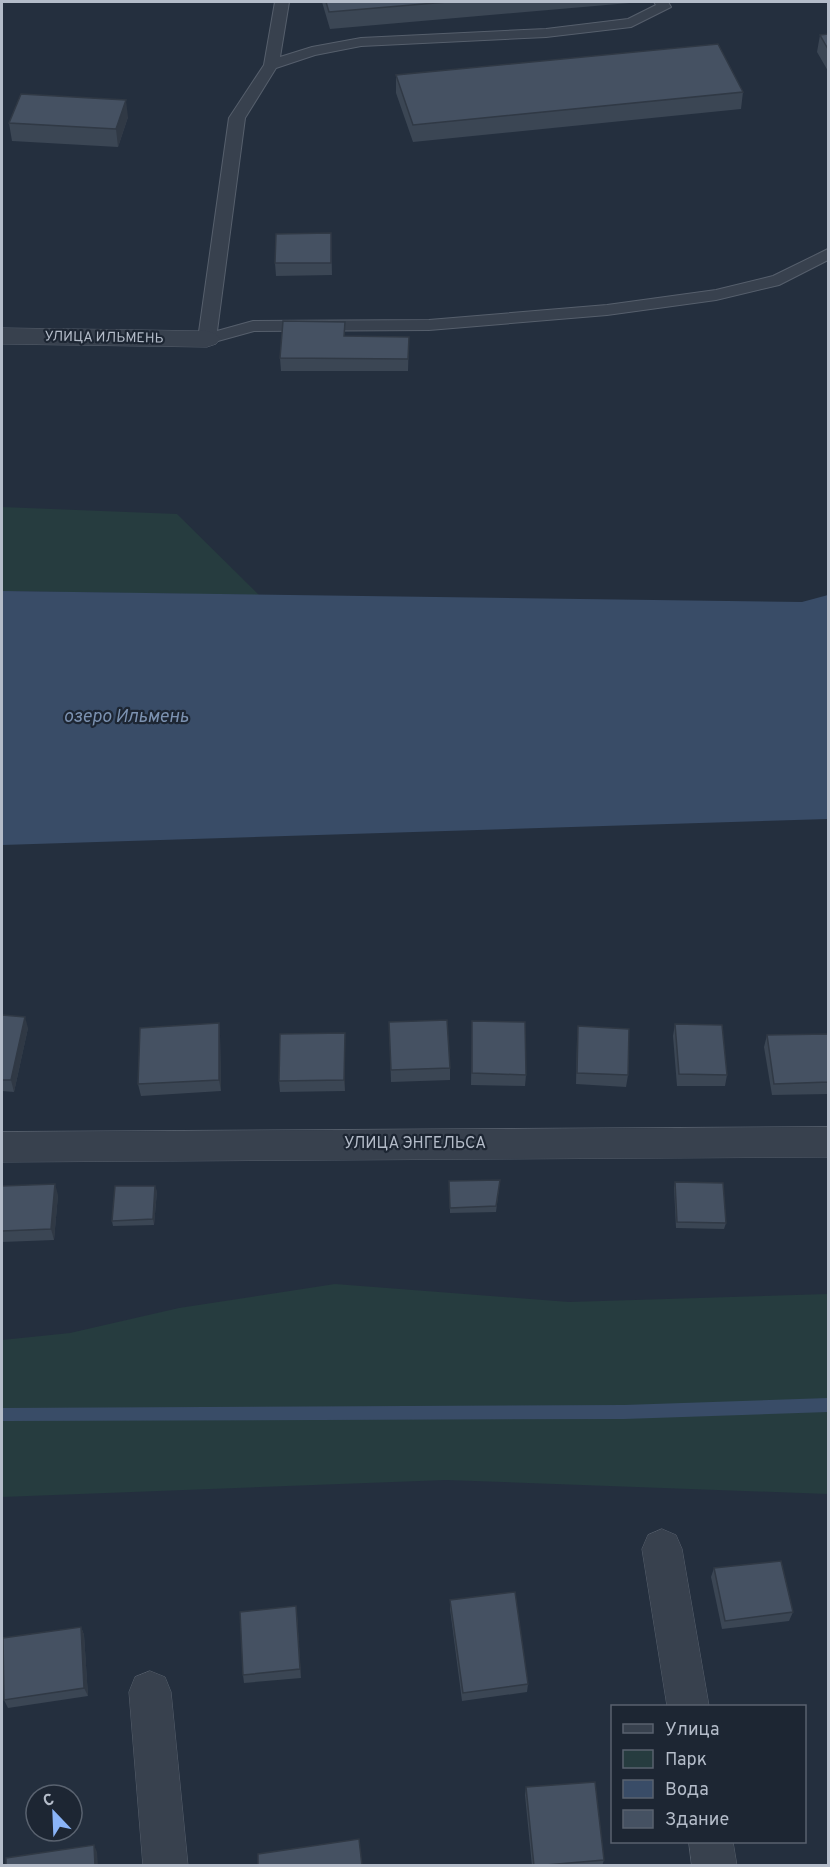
<svg xmlns="http://www.w3.org/2000/svg" width="830" height="1867" viewBox="0 0 830 1867" font-family="Overpass,sans-serif">
  <style>
    .green { fill: #263c3f }
    .water { fill: #394c67 }
    .lines { fill: none; stroke-linecap: round; stroke-linejoin: round }
    .stream { fill: #394c67; fill-rule: evenodd }
    .lane-casing { stroke: #565f6c; stroke-width: 2 }
    .street-casing { stroke: #565f6c; stroke-width: 1 }
    .lane { fill: #38414e; fill-rule: evenodd }
    .street { fill: #38414e; fill-rule: evenodd }
    .wall { fill: #3b4654 }
    .shaded-wall { fill: #303945 }
    .building { fill: #455162; stroke: #303945; stroke-width: 1.5 }
    .labels { text-anchor: middle; dominant-baseline: central; stroke-width: 4.5; stroke-linejoin: round; paint-order: stroke }
    .far-street-label { font-size: 14px; fill: #b4bcc9; stroke: #1d2633 }
    .street-label { font-size: 16px; fill: #b4bcc9; stroke: #1d2633 }
    .water-label { font-size: 18px; font-style: italic; fill: #7c92b1; stroke: #1d2633 }
  </style>
  <rect width="100%" height="100%" fill="#242f3e"/>
  <path class="green" d="M2 507 177 514 259 595 2 591Z
    M335 1284 569 1302 828 1294V1494L446 1480 2 1497V1340L70 1333 179 1308Z"/>
  <path class="water" d="M2 591 802 602 828 595V819L2 845Z"/>
  <g class="lines">
    <path class="stream" d="M828 1398V1412L624 1419 2 1421V1408L624 1405Z"/>
    <g class="lane-casing">
      <path id="lane" d="M275 2H289L280 57 312 47 361 38 546 29 628 19 656 5 654 2H668L671 7 631 27 546 37 361 46 315 55 276 68 245 118 217 331 253 321 429 320 607 305 716 290 773 276 828 249V260L779 285 716 300 607 315 429 330 254 331 207 344 201 343 198 339 229 118 264 65Z"/>
    </g>
    <g class="street-casing">
      <path id="street" d="M2 328 207 331 216 334 220 339 216 344 207 347 2 344Z
        M828 1127V1157L2 1162V1132Z
        M662 1529 676 1535 682 1549 709 1706H667L642 1549 648 1535Z
        M150 1671 165 1677 171 1692 188 1866H143L129 1692 135 1677Z
        M689 1842H733L737 1866H692Z"/>
    </g>
    <use href="#lane" class="lane"/>
    <use href="#street" class="street"/>
  </g>
  <path class="wall" d="M322 2H641L330 29Z
    M828 34V71L817 52 820 35Z
    M396 75 743 92 741 109 413 142 396 93Z
    M128 117 118 147 12 141 9 123Z
    M331 233 332 275 276 276 275 263Z
    M345 336 409 337 408 371H281L280 358Z
    M2 1015 28 1028 14 1092 2 1091Z
    M472 1021 526 1075 525 1086 471 1085Z
    M389 1022 450 1068V1080L391 1082Z
    M219 1023 220 1035 221 1091 141 1096 138 1084Z
    M675 1024 727 1075 725 1086H677L673 1036Z
    M578 1026 628 1075 626 1087 576 1084 577 1038Z
    M828 1034V1094L772 1095 764 1047 767 1035Z
    M345 1045V1091L280 1092 279 1081Z
    M500 1180 496 1212 450 1213 449 1181Z
    M675 1182 726 1223 724 1229 676 1228 674 1188Z
    M2 1186 58 1195 54 1240 2 1242Z
    M157 1191 154 1225 113 1226 112 1221Z
    M714 1568 793 1612 789 1621 722 1629 711 1577Z
    M450 1600 528 1684 527 1692 462 1701 450 1609Z
    M297 1615 301 1678 244 1683 243 1675Z
    M81 1627 84 1635 88 1696 8 1708 4 1700Z
    M526 1787 604 1860 602 1866H532L525 1795Z"/>
  <path class="shaded-wall" d="M126 100 128 117 118 147 116 129Z
    M25 1017 28 1028 14 1092 11 1080Z
    M219 1023 220 1035 221 1091 219 1080Z
    M345 1033V1091L344 1080Z
    M55 1184 58 1195 54 1240 51 1229Z
    M155 1186 157 1191 154 1225 153 1219Z
    M296 1606 297 1615 301 1678 300 1669Z
    M81 1627 84 1635 88 1696 84 1688Z
    M94 1845 97 1852 98 1866H95Z"/>
  <path class="building" d="M326 2H447L329 12Z
    M828 34V49L820 35Z
    M718 44 743 92 413 125 396 75Z
    M21 94 126 100 116 129 9 123Z
    M331 233V263H275L276 234Z
    M283 321 345 322 344 336 409 337 408 359 280 358Z
    M2 1015 25 1017 11 1080H2Z
    M447 1020 450 1068 391 1070 389 1022Z
    M472 1021 525 1022 526 1075 472 1073Z
    M219 1023V1080L138 1084 140 1028Z
    M675 1024 722 1025 727 1075 679 1074Z
    M578 1026 629 1029 628 1075 577 1073Z
    M345 1033 344 1080 279 1081 280 1034Z
    M828 1034V1082L774 1084 767 1035Z
    M500 1180 496 1206 450 1208 449 1181Z
    M675 1182 723 1183 726 1223 677 1222Z
    M55 1184 51 1229 2 1231V1186Z
    M115 1186H155L153 1219 112 1221Z
    M781 1561 793 1612 725 1621 714 1568Z
    M515 1592 528 1684 463 1693 450 1600Z
    M296 1606 300 1669 243 1675 240 1612Z
    M81 1627 84 1688 4 1700 3 1638Z
    M595 1782 604 1860 534 1866 526 1787Z
    M359 1839 362 1866H258V1854Z
    M94 1845 95 1866H6V1858Z"/>
  <g class="labels">
    <g class="far-street-label">
      <text transform="translate(104 338) rotate(1)">УЛИЦА ИЛЬМЕНЬ</text>
    </g>
    <g class="street-label">
      <text x="415" y="1144">УЛИЦА ЭНГЕЛЬСА</text>
    </g>
    <g class="water-label">
      <text x="126" y="717">озеро Ильмень</text>
    </g>
  </g>
  <rect width="830" height="1867" fill="none" stroke="#b4bcc9" stroke-width="6"/>
  <rect x="611" y="1705" width="195" height="138" fill="#1d2633" stroke="#59626f" stroke-width="1.5"/>
  <rect x="623" y="1724" width="30" height="9" fill="#38414e" stroke="#59626f" stroke-width="1.5"/>
  <text x="665" y="1735" font-size="18" fill="#b4bcc9">Улица</text>
  <rect x="623" y="1750" width="30" height="18" fill="#263c3f" stroke="#59626f" stroke-width="1.5"/>
  <text x="665" y="1765" font-size="18" fill="#b4bcc9">Парк</text>
  <rect x="623" y="1780" width="30" height="18" fill="#394c67" stroke="#59626f" stroke-width="1.5"/>
  <text x="665" y="1795" font-size="18" fill="#b4bcc9">Вода</text>
  <rect x="623" y="1810" width="30" height="18" fill="#455162" stroke="#59626f" stroke-width="1.5"/>
  <text x="665" y="1825" font-size="18" fill="#b4bcc9">Здание</text>
  <g transform="translate(54 1813) rotate(337)"><circle r="28" fill="#1d2633" stroke="#59626f" stroke-width="1.5"/>
  <path d="M0-4.5L10 22L0 15L-10 22Z" fill="#8ab4f8"/>
  <text y="-9" font-size="16" font-weight="bold" text-anchor="middle" fill="#b4bcc9">С</text>
  </g>
</svg>
